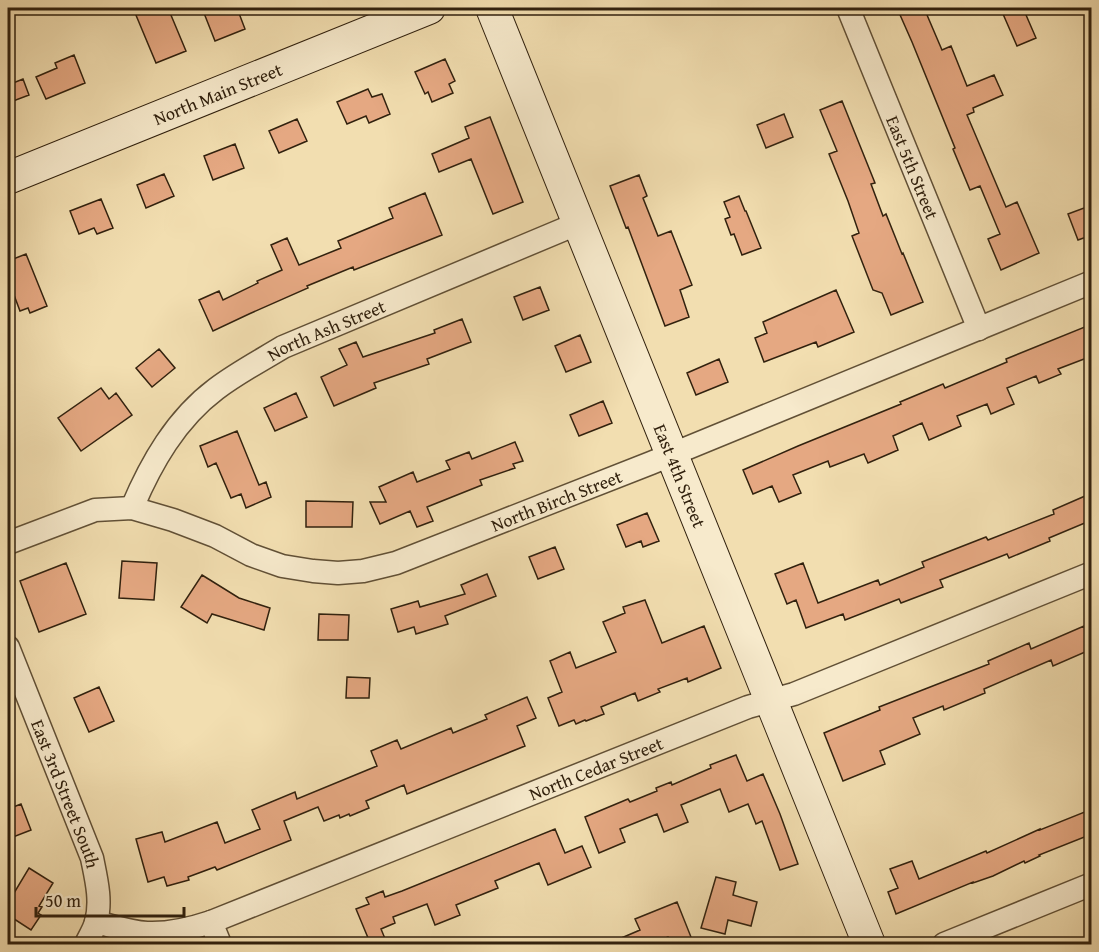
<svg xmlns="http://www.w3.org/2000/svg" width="1099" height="952" viewBox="0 0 1099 952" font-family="'Gentium Book Plus',serif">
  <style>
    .building { fill: #e5a882; stroke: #31210e; stroke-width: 1.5 }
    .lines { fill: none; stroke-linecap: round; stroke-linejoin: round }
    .street-casing { stroke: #615036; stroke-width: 25 }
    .secondary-casing { stroke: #31210e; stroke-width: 34 }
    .street { stroke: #f7eacc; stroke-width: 22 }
    .secondary { stroke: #f7eacc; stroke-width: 32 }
    .labels { text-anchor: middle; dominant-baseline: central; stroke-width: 4.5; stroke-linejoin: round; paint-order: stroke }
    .street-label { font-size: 18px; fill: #31210e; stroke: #f7eacc }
  </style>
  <rect width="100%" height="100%" fill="#f2deb0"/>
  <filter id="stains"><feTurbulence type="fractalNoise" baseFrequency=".00333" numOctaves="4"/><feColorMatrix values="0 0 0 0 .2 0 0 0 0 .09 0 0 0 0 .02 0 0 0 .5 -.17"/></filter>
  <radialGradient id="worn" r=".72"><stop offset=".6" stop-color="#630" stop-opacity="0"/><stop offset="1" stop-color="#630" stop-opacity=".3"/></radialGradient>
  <path class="building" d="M133 8H168L186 51 156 63Z
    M202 8H237L245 29 215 41Z
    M897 8H924L942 50 951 46 967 86 994 75 1003 95 973 108 974 112 967 115 1006 207 1017 202 1039 253 1001 270 988 239 1000 234 980 186 970 190 953 149 955 148 912 42Z
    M1019 8H1023L1036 38 1017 46 1003 14Z
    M74 55 85 83 46 99 36 77 57 68 55 63Z
    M445 59 455 81 449 84 453 93 432 102 428 92 425 94 415 72Z
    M23 79 29 95 8 103V85Z
    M368 89 372 97 382 94 390 114 369 123 366 116 347 124 337 102Z
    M842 101 875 183 871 184 883 216 886 214 902 254 903 253 923 302 891 315 882 293 873 290 852 236 859 233 848 201 829 154 837 151 820 110Z
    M784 114 793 137 766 148 757 125Z
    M490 117 523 202 493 214 471 159 439 172 432 154 469 138 465 127Z
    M297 119 307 141 279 153 269 131Z
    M235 144 244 168 213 180 204 156Z
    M164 174 174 196 146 208 137 185Z
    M639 175 647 196 643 198 658 236 671 231 692 285 680 290 689 317 665 326 628 227 626 228 610 186Z
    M425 193 442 235 354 270 353 267 307 286 308 288 249 314 213 331 199 300 219 291 223 300 258 283 257 281 282 270 271 245 287 238 299 265 341 248 338 241 393 218 389 208Z
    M739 196 745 211H746L761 248 742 255 734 234 731 235 725 219 730 217 724 202Z
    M101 199 113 228 97 234 94 228 79 234 70 211Z
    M1092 205V235L1078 240 1068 214Z
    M26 254 47 306 30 313 28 308 20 311 8 279V261Z
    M540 287 549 310 523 320 514 297Z
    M836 290 854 332 818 347 816 342 764 362 755 338 767 333 763 322Z
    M462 319 471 342 427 359 429 364 374 383 376 388 334 406 321 377 347 365 339 349 356 342 363 357 435 333 434 330Z
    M1092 324V356L1058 369 1061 374 1039 383 1036 376 1007 388 1014 404 991 414 987 404 957 416 961 426 929 440 922 423 893 436 898 450 868 463 864 454 830 467 828 461 793 475 801 493 779 502 772 486 753 494 743 470 798 446 901 404 900 402 943 384 945 388 1007 362 1006 359Z
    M580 335 591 362 566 372 555 346Z
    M159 349 175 368 152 387 136 368Z
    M719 359 728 382 696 395 687 373Z
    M101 388 109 399 116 393 132 415 81 451 58 418Z
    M296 393 307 417 275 431 264 408Z
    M603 401 612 423 579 436 570 415Z
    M237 431 259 485 266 482 271 497 246 508 241 494 231 498 216 463 208 467 200 446Z
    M515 442 523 461 513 464 515 468 480 480 482 485 427 507 433 521 417 527 410 511 380 524 370 502H386L379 487 413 472 417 482 450 469 446 461 469 452 472 459Z
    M1092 493V520L1049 538 1050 541 1009 558 1007 554 940 580 943 587 901 603 899 599 845 620 843 614 806 628 796 600 787 604 775 574 803 563 818 603 878 580 880 585 924 567 922 562 986 537 988 540 1054 514 1053 510Z
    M306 501 353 502 352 527H306Z
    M647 513 659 541 643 547 641 541 626 547 617 525Z
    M555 547 564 569 538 579 529 557Z
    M122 561 157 563 154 600 119 598Z
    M66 563 86 614 39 632 20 581Z
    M487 574 496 596 445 616 448 624 416 634 414 627 398 632 391 609 418 601 420 607 465 594 461 585Z
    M202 575 239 598 270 608 264 630 212 614 207 623 181 607Z
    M645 600 662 643 704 626 721 668 688 682 687 678 658 689 660 692 638 701 635 693 601 707 604 714 586 721 585 720 576 724 574 720 559 726 548 698 562 692 550 661 570 652 576 668 616 652 603 622 625 613 623 607Z
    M319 614 349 615 348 640H318Z
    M1084 626 1092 643V649L1053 666 1051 660 984 689 985 693 944 710 943 706 913 718 920 734 880 751 885 764 843 781 824 733 880 710 879 707 989 664 988 661 1029 643 1031 649Z
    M347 677 370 678 369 698H346Z
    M99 687 114 721 89 732 74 698Z
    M527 697 536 718 517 726 525 746 407 794 404 785 366 801 369 808 350 816 349 814 340 818 339 815 324 821 318 807 284 821 291 840 217 870 215 867 188 877 189 880 167 886 164 877 148 882 136 839 162 832 165 842 217 822 225 843 260 829 252 810 295 792 297 799 377 766 371 751 397 740 401 749 451 728 453 733 487 719 485 715Z
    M736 755 747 781 763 774 780 814 798 864 780 870 762 821 756 824 748 804 729 812 720 789 681 805 688 822 664 832 657 814 620 829 625 842 599 853 585 817 628 799 630 802 657 791 656 788 671 782 672 785 711 768 710 765Z
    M21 804 31 830 8 839V809Z
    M1092 809V834L1039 855 1040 856 1025 863 1024 861 993 876 973 883V882L896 914 888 892 898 888 890 869 912 861 919 879 986 851 987 853 1040 829V830Z
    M555 829 565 853 582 846 591 867 548 885 539 863 495 881 498 888 456 905 460 915 435 925 427 904 393 917 395 923 381 929 386 941 376 945H371L356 909 369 904 366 898 383 891 385 897 402 891Z
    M29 868 53 883 39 906 42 907 38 913 41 915 31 930 8 915V903Z
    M716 877 736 882 733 895 757 902 751 926 728 920 725 934 701 928Z
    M677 902 691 937 673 945H672L668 937 649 945H605L640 930 635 919Z"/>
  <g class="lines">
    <g class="street-casing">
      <g id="street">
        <path id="s1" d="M848 8 979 329"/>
        <path id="s2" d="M132 508C151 463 176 419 216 389 237 373 260 361 283 347L579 223"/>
        <path id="s3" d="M8 543 95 510 132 508 173 520 215 536 251 555 282 566 313 571 338 573 363 571 396 563 651 463 1092 282"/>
        <path id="s4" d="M8 647 92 858C96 878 102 901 96 922 94 930 89 937 86 944"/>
        <path id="s5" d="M96 922C113 926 129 932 147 933 169 934 190 929 211 922L748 707 794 694 1092 573"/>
        <path d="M211 922 220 944"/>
        <path d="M944 944 1092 884"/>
      </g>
    </g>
    <g class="secondary-casing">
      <g id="secondary">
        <path id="s6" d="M492 8 869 944"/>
        <path id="s7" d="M8 178 429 8"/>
      </g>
    </g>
    <use href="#street" class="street"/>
    <use href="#secondary" class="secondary"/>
  </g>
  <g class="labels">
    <g class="street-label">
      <text stroke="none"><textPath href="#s7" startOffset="226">North Main Street</textPath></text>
      <text stroke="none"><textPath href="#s1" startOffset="172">East 5th Street</textPath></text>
      <text stroke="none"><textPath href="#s2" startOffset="273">North Ash Street</textPath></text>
      <text stroke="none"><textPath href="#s6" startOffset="504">East 4th Street</textPath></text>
      <text stroke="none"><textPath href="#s3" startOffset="579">North Birch Street</textPath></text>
      <text stroke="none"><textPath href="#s5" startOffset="532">North Cedar Street</textPath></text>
      <text stroke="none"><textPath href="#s4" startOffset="158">East 3rd Street South</textPath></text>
    </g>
  </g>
  <rect width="1099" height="952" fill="none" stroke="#f2deb0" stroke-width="30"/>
  <rect x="9" y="9" width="1081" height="934" fill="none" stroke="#31210e" stroke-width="3"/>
  <rect x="15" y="15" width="1069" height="922" fill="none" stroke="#31210e" stroke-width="1.5"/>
  <path d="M36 907v9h148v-9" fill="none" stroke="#31210e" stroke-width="3"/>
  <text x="45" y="907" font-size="18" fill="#31210e" stroke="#f7eacc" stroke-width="4.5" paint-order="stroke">50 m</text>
  <rect width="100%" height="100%" filter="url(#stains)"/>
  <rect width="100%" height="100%" fill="url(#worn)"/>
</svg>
